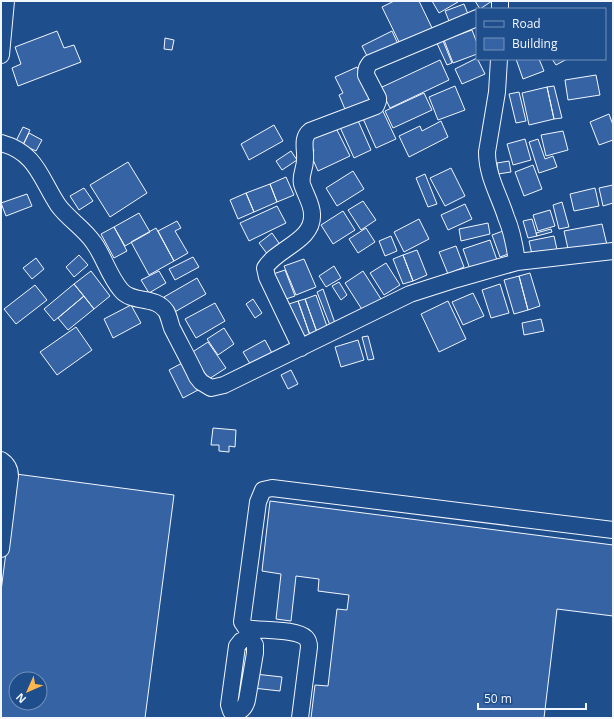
<svg xmlns="http://www.w3.org/2000/svg" width="614" height="719" viewBox="0 0 614 719" font-family="'Open Sans',sans-serif">
  <style>
    .building { fill: #3563a3; stroke: #f2f6ff; fill-rule: evenodd }
    .lines { fill: none; stroke-linecap: round; stroke-linejoin: round }
    .minor-casing { stroke: #f2f6ff; stroke-width: 18 }
    .minor { stroke: #1f4e8c; stroke-width: 16 }
  </style>
  <rect width="100%" height="100%" fill="#1f4e8c"/>
  <path class="building" d="M394 1H419L434 32 402 48 382 7Z
    M432 1H457L458 2 439 13Z
    M475 1H492L480 9Z
    M464 4 468 14 449 21 445 11Z
    M472 30 477 43V54L453 63 444 40Z
    M57 31 64 48 74 45 81 62 18 86 12 68 21 64 15 47Z
    M392 31 398 44 368 58 362 46Z
    M441 36 452 63 447 65 435 39Z
    M165 38 174 40 172 50 164 49Z
    M477 58 485 74 462 84 455 69Z
    M516 59H539L544 71 523 79Z
    M552 59H567L556 65Z
    M440 60 449 80 390 108 380 88Z
    M357 67 374 101 347 114 339 95 343 93 335 77Z
    M596 75 600 95 568 100 565 80Z
    M455 86 465 110 438 120 429 97Z
    M554 86 562 118 554 119 547 87Z
    M547 87 554 119 529 125 522 93Z
    M519 92 526 121 516 123 509 94Z
    M424 93 432 110 393 128 385 111Z
    M380 105 396 139 376 148 361 114Z
    M609 114 613 125V140L599 145 590 122Z
    M356 116 371 150 354 158 339 125Z
    M441 121 448 137 409 157 399 136 420 126 422 131Z
    M274 125 283 141 249 160 241 144Z
    M23 127 30 130 23 145 16 141Z
    M336 128 350 156 318 171 310 153 314 151 309 140Z
    M563 131 568 150 546 156 541 135Z
    M29 133 42 140 36 151 23 145Z
    M525 139 531 160 513 165 507 144Z
    M538 139 545 159 553 156 557 167 539 173 529 142Z
    M291 151 297 160 282 170 276 161Z
    M509 161 511 172 498 174 497 163Z
    M128 162 147 193 110 217 90 185Z
    M533 165 542 189 524 196 515 172Z
    M451 168 465 196 445 206 430 178Z
    M353 171 364 189 337 206 326 188Z
    M425 174 437 204 428 207 416 178Z
    M286 177 294 195 277 202 270 184Z
    M270 184 277 202 254 212 246 193Z
    M613 185V203L603 206 599 188Z
    M84 188 93 201 79 210 70 196Z
    M595 188 599 206 574 211 570 194Z
    M246 193 254 212 238 219 230 200Z
    M27 194 32 206 6 216 1 203Z
    M363 201 376 220 361 230 348 210Z
    M562 202 569 227 559 229 553 205Z
    M465 204 472 219 448 230 441 215Z
    M277 206 286 223 249 241 240 223Z
    M550 210 555 226 538 231 533 215Z
    M343 211 355 230 333 244 321 225Z
    M139 213 150 232 125 246 114 227Z
    M419 219 429 239 404 252 394 232Z
    M532 219 537 236 528 238 523 221Z
    M177 221 181 228 175 231 188 253 174 261 158 231Z
    M488 223 490 234 461 241 459 229Z
    M602 224 607 245 569 253 564 231Z
    M114 227 127 251 114 258 101 234Z
    M156 228 174 261 149 275 131 242Z
    M366 228 375 242 358 253 349 239Z
    M551 229 552 232 537 236 536 233Z
    M503 231 511 253 500 257 492 235Z
    M272 233 281 246 268 255 259 243Z
    M391 236 397 251 385 256 379 241Z
    M554 236 558 254 533 259 529 241Z
    M490 240 498 263 471 272 463 249Z
    M456 246 464 267 448 274 439 252Z
    M417 250 427 275 413 281 403 255Z
    M79 255 88 265 74 277 66 267Z
    M403 255 413 281 403 284 393 259Z
    M193 257 199 267 175 280 169 269Z
    M36 258 44 269 32 279 23 268Z
    M304 259 316 287 296 295 284 266Z
    M386 263 400 285 384 295 370 273Z
    M334 266 341 278 326 287 319 276Z
    M285 270 295 296 283 300 273 274Z
    M91 271 110 296 94 309 74 284Z
    M159 271 166 283 149 293 141 280Z
    M363 271 381 299 363 311 345 283Z
    M530 273 540 306 528 310 519 276Z
    M519 276 528 310 514 314 504 280Z
    M197 278 206 294 173 313 164 297Z
    M339 282 347 295 341 300 332 286Z
    M74 284 84 296 54 321 44 309Z
    M500 284 509 313 491 318 482 290Z
    M35 285 47 300 16 324 4 309Z
    M323 289 336 326 331 328 317 292Z
    M473 293 484 316 463 325 452 302Z
    M316 295 329 332 318 335 305 299Z
    M84 296 94 309 68 330 58 318Z
    M253 299 262 313 255 318 246 304Z
    M305 299 318 335 311 338 298 301Z
    M298 301 311 338 302 341 289 304Z
    M448 301 466 339 439 352 421 314Z
    M215 303 225 321 196 338 185 319Z
    M131 305 141 323 113 338 104 319Z
    M541 319 544 331 524 335 522 323Z
    M76 327 92 350 57 375 40 352Z
    M224 328 234 344 218 355 207 339Z
    M368 336 374 359 368 360 362 337Z
    M265 340 273 355 252 367 243 352Z
    M358 340 364 360 341 367 335 347Z
    M208 342 226 368 209 379 191 353Z
    M184 362 198 390 183 398 169 370Z
    M291 370 298 384 288 389 281 375Z
    M213 428 236 430 235 447 229 446V452L219 451V445H211Z
    M16 474 174 495 145 718H1V591ZM16 679H40V703H16Z
    M270 501 613 545V616L557 609 544 718H311L315 685 328 686 337 609 347 610 349 595 318 591 319 579 296 576 291 621 276 619 281 574 262 571Z
    M255 674 282 677 280 691 253 688Z"/>
  <g class="lines">
    <g class="minor-casing">
      <path id="minor" d="M500 9V1
        M1 55 6 1
        M499 59 497 92 487 152C487 176 499 195 506 217 512 231 515 247 517 262
        M1 143C37 153 40 178 58 205 68 219 84 228 94 243 104 257 109 276 121 290 132 304 155 295 166 311 169 316 170 323 172 328 180 344 189 360 197 377L201 382 211 388 224 385 410 294 457 279 517 262 613 251
        M301 348 267 277 265 268C277 248 314 241 312 214 312 204 305 194 302 184 300 175 305 169 305 160 306 150 301 138 310 131L376 106 378 101V98L366 75C366 69 367 67 370 63L477 18
        M1 460C7 464 10 468 10 476L1 549
        M234 714C241 711 245 708 247 700L255 653V645L249 636V629
        M234 714 231 711 229 705 237 646 241 641 249 636
        M300 718 309 647C309 644 308 640 306 638 296 628 260 631 246 628L242 622 258 502 263 490 272 488 613 530"/>
    </g>
    <use href="#minor" class="minor"/>
  </g>
  <rect width="614" height="719" fill="none" stroke="#f2f6ff" stroke-width="4"/>
  <rect x="476" y="8" width="130" height="52" fill="#1f4e8c" stroke="#7391ba"/>
  <rect x="484" y="21" width="20" height="6" fill="#1f4e8c" stroke="#7391ba"/>
  <text x="512" y="28" font-size="12" fill="#f2f6ff">Road</text>
  <rect x="484" y="38" width="20" height="12" fill="#3563a3" stroke="#7391ba"/>
  <text x="512" y="48" font-size="12" fill="#f2f6ff">Building</text>
  <g transform="translate(28 691) rotate(225)"><circle r="19" fill="#1f4e8c" stroke="#7391ba"/>
  <path d="M0-3L7 15L0 10L-7 15Z" fill="#ffb74d"/>
  <text y="-6" font-size="11" font-weight="bold" text-anchor="middle" fill="#f2f6ff">N</text>
  </g>
  <path d="M478 703v6h108v-6" fill="none" stroke="#f2f6ff" stroke-width="2"/>
  <text x="484" y="703" font-size="12" fill="#f2f6ff" stroke="#1f4e8c" stroke-width="3" paint-order="stroke">50 m</text>
</svg>
